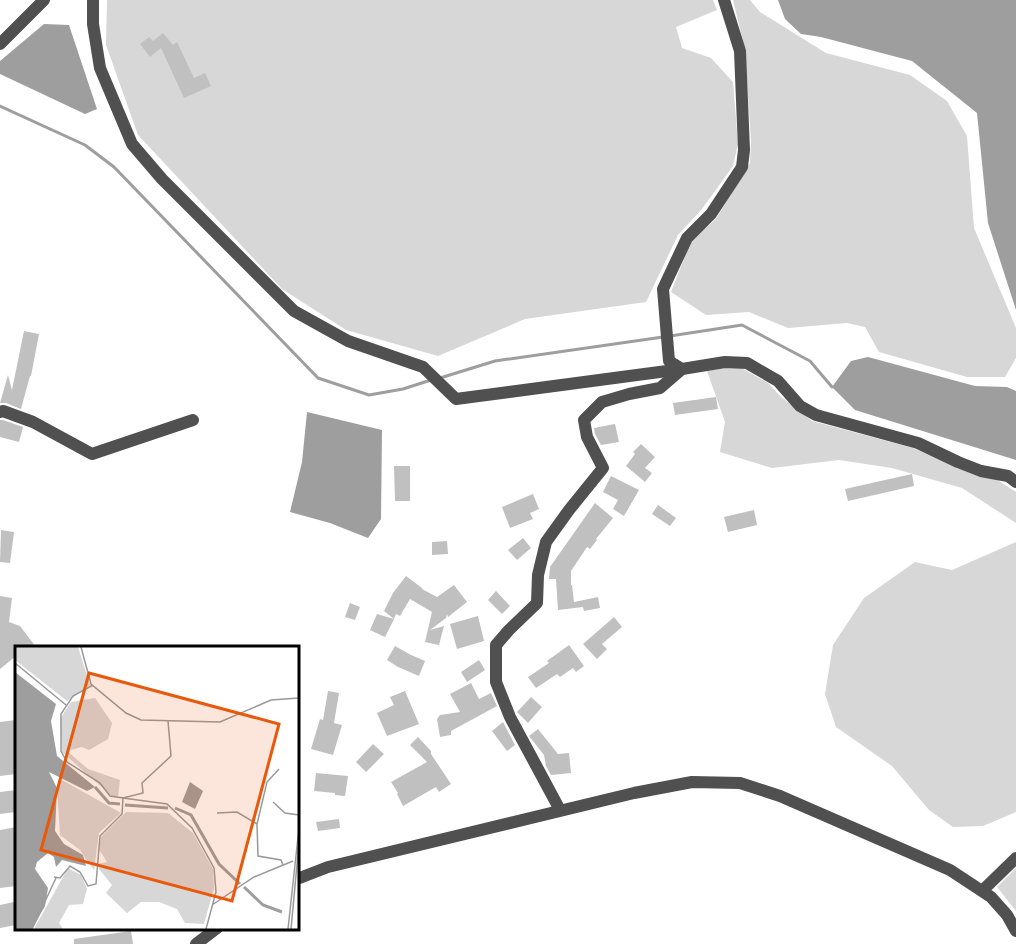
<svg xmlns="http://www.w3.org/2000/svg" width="1016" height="944" viewBox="0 0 1016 944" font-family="'Archivo Narrow',sans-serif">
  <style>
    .green { fill: #d7d7d7 }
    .water { fill: #9e9e9e }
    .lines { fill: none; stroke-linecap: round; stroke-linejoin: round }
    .stream { stroke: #9e9e9e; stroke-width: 3 }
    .building { fill: #c0c0c0 }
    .minor { stroke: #505050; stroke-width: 12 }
    .tertiary { stroke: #505050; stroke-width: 12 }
    .inset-river { fill: none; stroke: #9e9e9e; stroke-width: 3 }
    .inset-road { fill: none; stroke: #999; stroke-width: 1.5 }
    .view { fill: #e8590c; fill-opacity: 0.15; stroke: #e8590c; stroke-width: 3 }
    .inset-edge { fill: none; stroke: #000; stroke-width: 3 }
  </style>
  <rect width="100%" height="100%" fill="#fff"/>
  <path class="green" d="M107 0H713L717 10 676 27 682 48 711 58 733 82 738 144 733 166 702 209 678 235 646 302 525 319 438 356 346 330 282 289 138 135 106 45Z
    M733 0H750L760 12 826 53 910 75 947 101 967 136 974 228 1016 328V358L1005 377H967L879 352 865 327 847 323 788 328 749 312 706 315 671 292 691 241 716 219 750 163 751 141 745 49Z
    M738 366 768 383 780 396 812 421 913 448 949 463 996 479 1016 492V523L962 488 892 468 839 460 772 468 720 452 725 422 707 371Z
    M1016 542V812L983 826 953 827 929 810 892 766 836 727 825 694 833 645 864 598 915 562 952 570Z
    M1016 868V911L997 887Z"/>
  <path class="water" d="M778 0H1016V310L988 223 977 113 912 61 821 37 801 34 785 19Z
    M44 24 69 25 97 109 85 114 0 74V61Z
    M868 357 975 386 1007 387 1016 391V460L855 410 832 387 851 361Z
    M307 412 382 430 381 519 368 538 330 523 290 512 302 462Z"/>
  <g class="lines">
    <path class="stream" d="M0 106 85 145 114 167 318 378 369 395 403 389 431 380
      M670 336 742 325 810 361 832 387
      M440 378 495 361 663 337"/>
  </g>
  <path class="building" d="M163 33 173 45 177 42 194 78 205 73 211 86 184 98 161 48 150 57 140 44 149 37 153 41Z
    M24 331 39 334 31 376H30L21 409 6 403H0L8 375 12 390Z
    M716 397 718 409 675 415 673 403Z
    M0 420H3L23 427 19 442 0 437Z
    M615 424 619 442 601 445 595 434 594 428Z
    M641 444 655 457 645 468 652 473 645 482 626 466 635 454 633 452Z
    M394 466H410V501H395Z
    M912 474 914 486 848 501 845 489Z
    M611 476 639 490 624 516 613 509 618 500 603 492Z
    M533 494 539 509 530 513 533 519 510 528 502 507Z
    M595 503 613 518 596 539 597 540 590 549 587 547 571 571V585H572L574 602 598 597 600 608 584 611 583 607 558 610 556 579H549L550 567Z
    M658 505 676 518 670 526 652 514Z
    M754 510 757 525 728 532 724 517Z
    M1 530 14 532 10 563 0 562Z
    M523 538 531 548 517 560 508 550Z
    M447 541 448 554 432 555V542Z
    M406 576 422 588V589L437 597 454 585 467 602 448 617 447 614 446 618 430 630 444 626 439 645 425 642 432 612 410 599 400 616 396 614 394 619 384 611 393 593Z
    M496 591 510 606 502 614 488 600Z
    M0 596 12 598 9 622 20 626 36 647H16V656L0 669Z
    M350 603 360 607 355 620 345 617Z
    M377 614 394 619 385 637 370 630Z
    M478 616 484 641 457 649 450 624Z
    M614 617 622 627 602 644 607 649 597 659 583 644Z
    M569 645 584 666 576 672 573 668 560 677 557 674 536 688 528 677 549 663 547 661Z
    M395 646 411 655 425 661 419 676 398 667 387 660Z
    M479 660 485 670 467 682 461 672Z
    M471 683 479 699 491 693 497 706 451 731V735L440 737 437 719 440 715 460 712 450 694Z
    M328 691 339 693 334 723 342 725 333 755 311 749 320 719 323 720Z
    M405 691 419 724 387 736 377 713 394 705 390 697Z
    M531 697 542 707 528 723 517 712Z
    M16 720V774L0 776V722Z
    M503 722 515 745 507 751 492 731Z
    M538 729 558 754 569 753 571 773 551 775 546 766 544 755 529 736Z
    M418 737 431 751V754L451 784 439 792 436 787 403 806 397 794 398 793 391 782 427 762 410 745Z
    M373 744 384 754 366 772 356 762Z
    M316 773 348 776 345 796 335 795V793L314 791Z
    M16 790V812L0 814V792Z
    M339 819 340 828 318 831 316 822Z
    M16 827V886L0 888V830Z
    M14 902 16 925 0 928V905Z
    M131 931 133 944H74V939Z"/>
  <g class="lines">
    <path class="minor" d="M0 44 44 0
      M0 412 3 411 33 422 92 454 193 420
      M560 810 510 717 496 682V645L509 630 537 603 538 575 546 542 569 510 603 468 587 437 584 420 602 402 629 394 660 388 682 369"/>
    <path class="tertiary" d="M93 0V24L100 68 132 144 162 179 294 311 348 341 423 367 456 399 682 369
      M724 0 740 51 744 150 742 167 711 214 687 238 663 289 669 361 682 369 725 362 747 363 778 381 800 406 816 415 918 443 958 462 981 471 1008 476 1016 482
      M297 879 328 867 634 793 692 782 740 783 780 796 950 870 991 897 1007 915 1016 931
      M982 891 1016 858
      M196 944 217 928"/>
  </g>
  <g transform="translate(15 646)">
    <rect width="284" height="284" fill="#fff"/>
    <path d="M1 1H63L75 39 52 55 0 14ZM80 52 97 77 93 93 74 104 67 101 52 105 73 123 105 134 103 150H97L47 106 45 73 56 56ZM47 134 106 167 84 187 79 224 65 204 45 189 42 139ZM111 166 153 167 178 187 198 223 199 242 189 278 170 277 162 263 144 256H126L112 267 91 247 97 239 84 223 83 218 92 216 84 203 86 191ZM53 222 66 229 72 243 68 258 54 259 44 277 48 283H19Z" fill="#d7d7d7"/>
    <path d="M0 26 41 58 36 75 42 110 80 141 72 145 34 126 42 142 40 185 49 198 68 209 71 220 47 214 41 221 39 211 33 207 22 216 20 223 33 242 30 260 17 283H0ZM175 136 188 145 180 163 167 156Z" fill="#9e9e9e"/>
    <path class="inset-river" d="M80 141 94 157 105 158M110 159 153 162M160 162 176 169 204 218 225 238M229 241 248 259 267 266"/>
    <path class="inset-road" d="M66 1 76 38 111 67 126 74 205 76 256 54 284 52M0 17 51 59M264 123 252 136 242 178 243 210 266 214 268 219M108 152 152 158 177 182 199 222 201 246 191 283M108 152 128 147 127 137 156 110 153 75M258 156 270 167 284 169M202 167 222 166 242 178M39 231 45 232 55 220 65 226 73 240 81 238 85 190 107 168 108 152 95 150 85 137 52 116 46 105V68L58 50 78 39M197 259 239 231 278 215M17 283 41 232M273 283 284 182M276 283 284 197"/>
    <path class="view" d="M74 27 264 78 217 255 26 204Z"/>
    <rect width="284" height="284" class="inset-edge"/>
  </g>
</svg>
